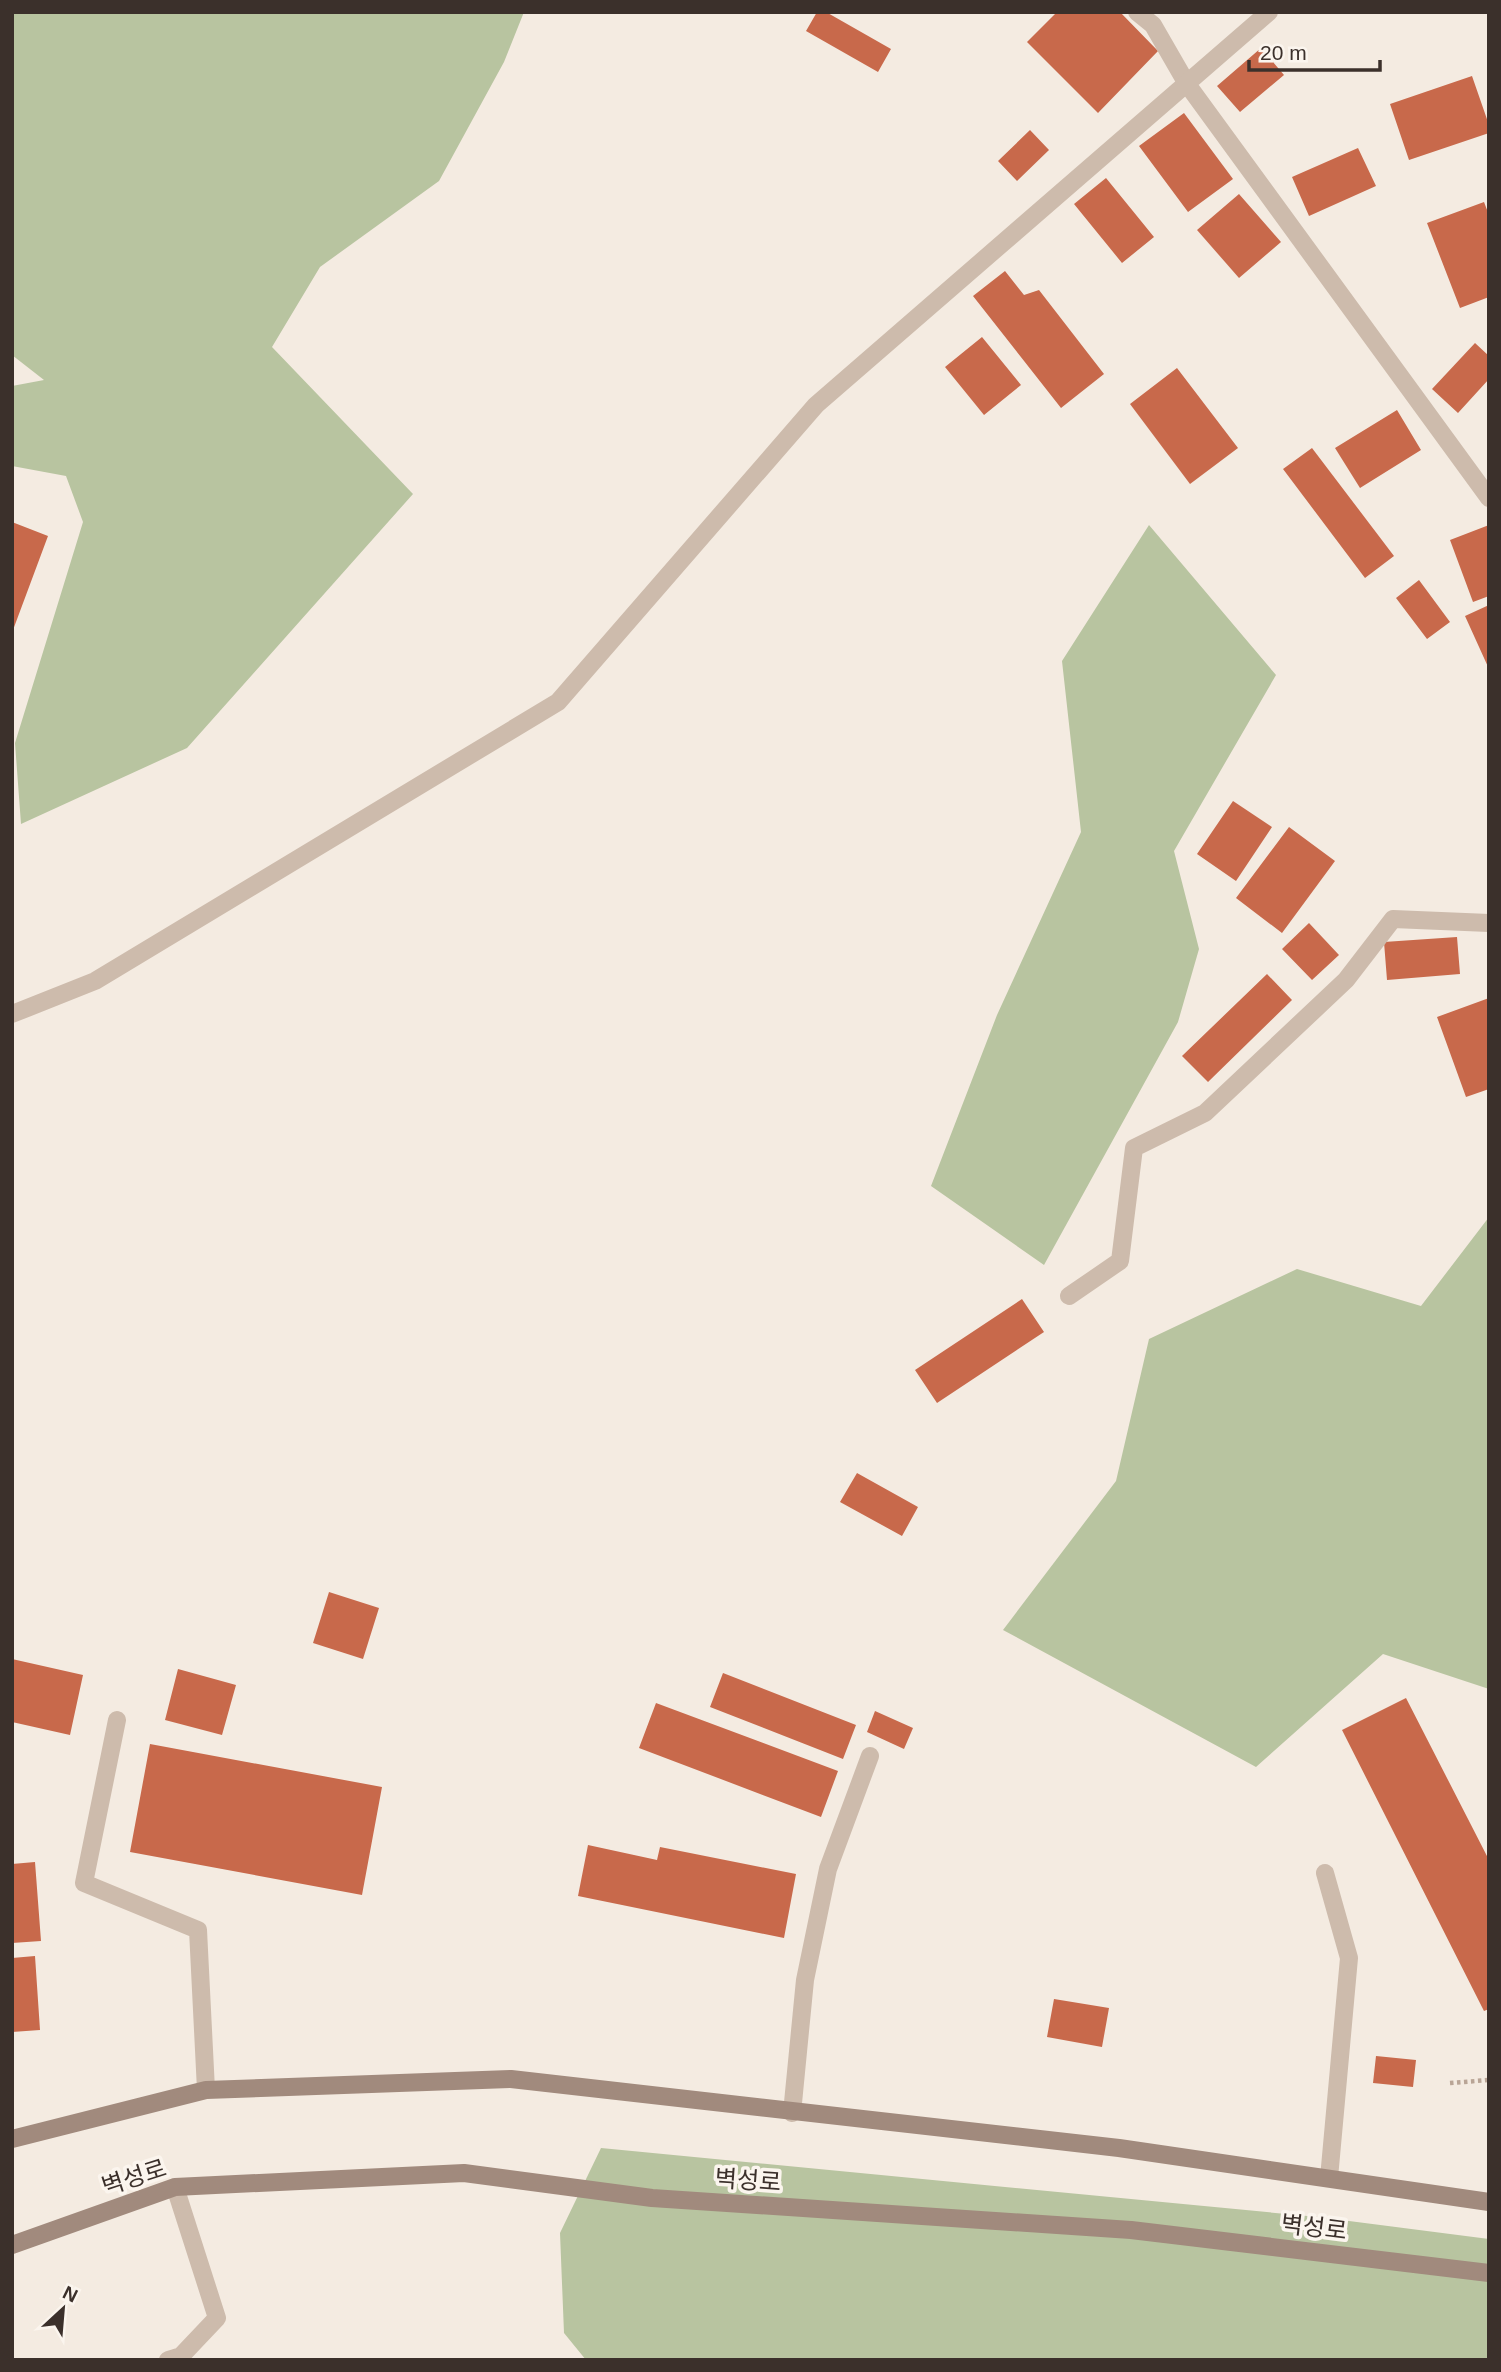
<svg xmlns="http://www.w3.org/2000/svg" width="1501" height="2372" viewBox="0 0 1501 2372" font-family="Helvetica,'Noto Sans KR',sans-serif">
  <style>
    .green { fill: #b8c4a0 }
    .building { fill: #c8694b }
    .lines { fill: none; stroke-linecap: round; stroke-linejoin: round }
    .path { stroke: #b9a596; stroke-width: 4.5; stroke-dasharray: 3.5 3.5; stroke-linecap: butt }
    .lane { stroke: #cdbbac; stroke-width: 18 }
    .street { stroke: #cdbbac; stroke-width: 18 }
    .secondary { stroke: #a18a7d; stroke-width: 18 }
    .labels { text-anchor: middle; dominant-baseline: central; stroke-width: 7; stroke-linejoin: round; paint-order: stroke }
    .street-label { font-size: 24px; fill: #3b302b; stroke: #fbf5ee }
  </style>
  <rect width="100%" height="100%" fill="#f4ebe1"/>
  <path class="green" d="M12 12H524L504 62 439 181 320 267 272 347 413 494 187 748 21 824 15 743 83 522 66 476 12 466V386L44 380 12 355Z
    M1149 525 1276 675 1174 851 1199 949 1178 1022 1044 1265 931 1186 997 1015 1081 832 1062 661Z
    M1489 1217V1689L1383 1654 1256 1767 1003 1630 1116 1481 1149 1339 1297 1269 1421 1306Z
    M601 2148 1318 2217 1489 2239V2360H586L564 2333 560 2233Z"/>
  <path class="building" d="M817 12H826L891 49 878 72 806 31Z
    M1057 12H1120L1158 51 1098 113 1027 42Z
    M1261 48 1284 75 1240 112 1217 86Z
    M1472 76 1489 125V133L1409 160 1390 104Z
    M1184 113 1233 179 1188 212 1139 146Z
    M1030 130 1049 150 1017 181 998 161Z
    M1358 148 1376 186 1309 216 1292 177Z
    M1106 178 1154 237 1122 263 1074 204Z
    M1239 194 1281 242 1239 278 1197 230Z
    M1484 202 1489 215V297L1460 308 1427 223Z
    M1005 271 1024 295 1039 290 1104 374 1061 408 973 296Z
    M982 337 1021 385 984 415 945 367Z
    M1475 343 1489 356V379L1458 413 1432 389Z
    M1177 368 1238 448 1190 484 1130 404Z
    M1397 410 1421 450 1360 488 1335 448Z
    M1312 448 1394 556 1365 578 1283 469Z
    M12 522 48 536 13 630 12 629Z
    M1489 525V596L1473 602 1450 540Z
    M1419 580 1450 622 1427 639 1396 598Z
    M1489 605V669L1465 616Z
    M1233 801 1272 827 1236 881 1197 854Z
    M1289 827 1335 861 1282 933 1236 898Z
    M1309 923 1339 955 1312 980 1282 949Z
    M1457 937 1460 974 1387 980 1384 942Z
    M1267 974 1292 1000 1208 1082 1182 1056Z
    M1489 998V1089L1466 1097 1437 1017Z
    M1022 1299 1044 1332 937 1403 915 1370Z
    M857 1473 918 1507 902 1536 840 1502Z
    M329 1592 379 1608 363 1659 313 1643Z
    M12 1659 83 1675 70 1735 12 1722Z
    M178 1669 236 1685 222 1735 165 1720Z
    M723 1673 856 1725 843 1759 710 1707Z
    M1406 1698 1489 1860V2009L1484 2011 1342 1730Z
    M656 1703 838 1771 821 1817 639 1748Z
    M875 1711 913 1728 904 1749 867 1732Z
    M150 1744 382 1787 362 1895 130 1852Z
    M588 1845 657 1860 660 1847 796 1874 784 1938 578 1896Z
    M35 1862 41 1941 12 1943V1864Z
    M35 1956 40 2030 12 2032V1958Z
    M1054 1999 1109 2008 1102 2047 1047 2037Z
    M1376 2056 1416 2060 1413 2087 1373 2083Z"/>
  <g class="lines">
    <path class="path" d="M1450 2083 1489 2080"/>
    <path class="lane" d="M1137 12 1153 25 1187 84
      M117 1720 84 1883 198 1930 206 2090
      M1325 1873 1349 1958 1329 2178
      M792 2113 805 1980 828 1869 870 1756
      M168 2360 181 2356 217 2318 175 2187"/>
    <path class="street" d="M1187 84 1489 498
      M12 1014 95 981 558 702 816 405 1269 12
      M1069 1296 1120 1261 1134 1148 1205 1113 1346 980 1393 919 1489 923"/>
    <path class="secondary" d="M12 2139 206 2090 511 2079 1119 2148 1489 2202
      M12 2245 175 2187 464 2173 652 2198 1131 2230 1489 2273"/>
  </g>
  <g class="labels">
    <g class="street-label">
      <text transform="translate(134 2177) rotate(-18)">벽성로</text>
      <text transform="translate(748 2180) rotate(4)">벽성로</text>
      <text transform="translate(1314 2227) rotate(7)">벽성로</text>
    </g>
  </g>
  <rect width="1501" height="2372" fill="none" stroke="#3b302b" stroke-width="28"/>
  <g transform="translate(63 2309) rotate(26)" stroke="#fbf5ee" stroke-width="5" paint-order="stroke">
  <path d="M0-5L12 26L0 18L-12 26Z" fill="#3b302b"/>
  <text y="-10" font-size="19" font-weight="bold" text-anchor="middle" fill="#3b302b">N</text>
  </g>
  <path d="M1249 60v10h131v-10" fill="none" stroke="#3b302b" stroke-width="3.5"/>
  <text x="1260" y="60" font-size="21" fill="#3b302b" stroke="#fbf5ee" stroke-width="5" paint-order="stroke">20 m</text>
</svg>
